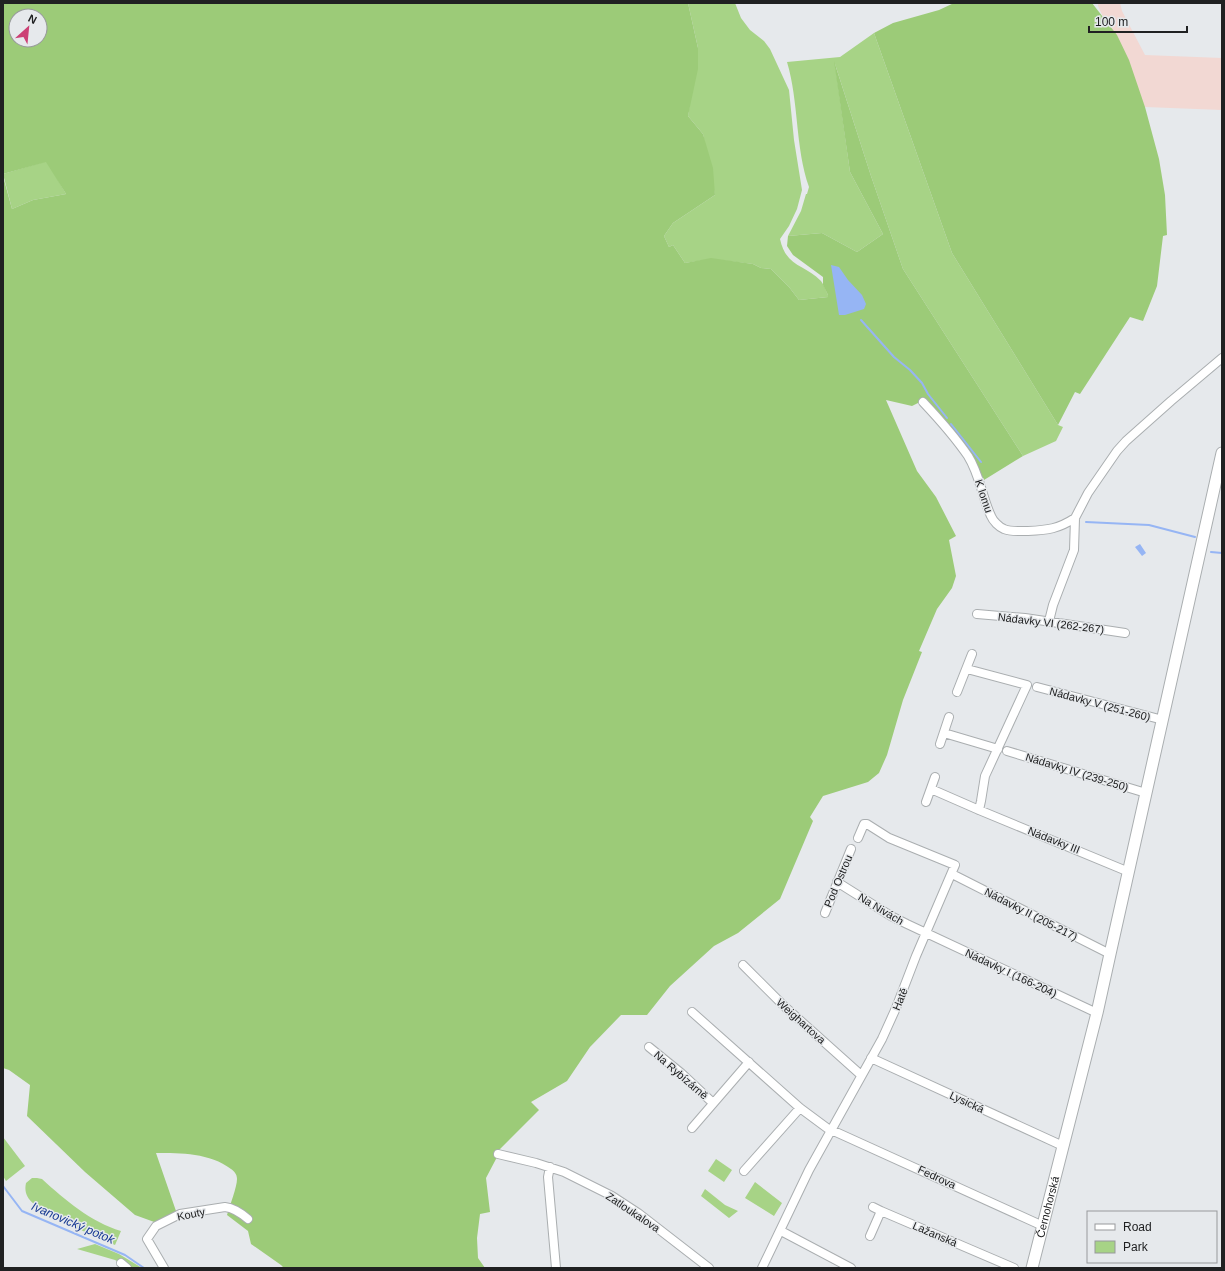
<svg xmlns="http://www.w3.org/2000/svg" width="1225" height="1271" viewBox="0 0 1225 1271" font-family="Helvetica,sans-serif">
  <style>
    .industrial { fill: #f2d8d3 }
    .green { fill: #a7d386 }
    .forest { fill: #9ccb78; fill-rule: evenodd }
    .water { fill: #96b5f4 }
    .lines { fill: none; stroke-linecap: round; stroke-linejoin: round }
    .stream { stroke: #96b5f4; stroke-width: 2 }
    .street-casing { stroke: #aaaeb0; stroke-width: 10 }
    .secondary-casing { stroke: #aaaeb0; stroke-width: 13 }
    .street { stroke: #fff; stroke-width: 8 }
    .secondary { stroke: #fff; stroke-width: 11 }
    .labels { text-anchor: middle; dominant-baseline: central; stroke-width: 3; stroke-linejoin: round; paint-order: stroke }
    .street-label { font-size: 11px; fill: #202122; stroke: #e6e9ec }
    .water-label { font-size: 12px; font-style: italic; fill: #173a92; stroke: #e6e9ec }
  </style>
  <rect width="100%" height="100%" fill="#e6e9ec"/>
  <path class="industrial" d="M1098 3H1120L1122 11 1145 55 1222 58V110L1145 107 1098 6Z"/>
  <path class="green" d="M688 3H735L741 18 750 30 764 41 770 49 789 90 794 140 802 190 797 209 789 226 780 239C786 267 804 264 821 281 824 285 826 291 828 295V297L799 300 789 287 771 269 761 268 753 264 711 259 685 263 673 245 669 247 664 236 673 223 715 195 703 134 688 116 698 48Z
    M874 33 952 253 1058 425 1063 427 1056 441 1023 456 903 269 871 176 835 64 850 172 883 234 857 252 822 233 788 236 801 211 806 194H807L809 187C795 147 799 102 787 62L840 57Z
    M47 161 66 194 33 200 12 209 3 174Z
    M3 1137 25 1166 6 1181 3 1176Z
    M716 1159 732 1170 724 1182 708 1171Z
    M32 1178H37L42 1179C65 1200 91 1222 121 1231L115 1245 83 1231 34 1204C27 1198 24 1192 26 1183Z
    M755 1182 782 1203 774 1216 745 1198Z
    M705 1189 725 1205 738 1211 729 1218 701 1196Z
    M95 1244 119 1254 142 1268H129L115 1260 77 1249Z"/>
  <path class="forest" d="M3 3H688L698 48V69L688 116 703 134 713 168 715 195 673 223 664 236 669 247 673 245 685 263 711 258 753 264 761 268 771 269 789 287 799 300 828 297V295L823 285V277L793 255 787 246 788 236 822 233 857 252 883 234 850 172 834 61 871 176 903 269 1023 456 984 480 970 454 926 399 912 406 886 400 917 471 936 497 956 536 949 540 956 576 952 588 937 609 919 651 922 652 903 700 887 755 879 773 868 782 823 796 810 817 813 821 780 899 738 933 714 946 670 986 647 1015H621L590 1047 567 1081 531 1102 539 1110 499 1150 496 1159 486 1178 490 1212 480 1214 477 1238 478 1258 485 1268H284L281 1265 251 1244 248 1231 227 1215C230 1205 237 1187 237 1179 237 1174 234 1171 231 1169 210 1153 181 1153 156 1153L176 1211 157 1223 135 1215 85 1172 27 1116 30 1085 9 1070 3 1068V176L12 209 33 200 66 194 46 162 3 174ZM16 16H40V40H16Z
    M954 3H1092L1117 35 1129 60 1145 107 1159 159 1165 195 1167 235 1163 236 1157 286 1143 321 1130 317 1080 394 1075 392 1058 425 952 253 874 33 893 23 939 10Z"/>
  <path class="water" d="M831 265 839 267 848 280 862 295 866 304 864 309 845 315H839Z
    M1140 544 1146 553 1142 556 1135 547Z"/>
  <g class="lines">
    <path class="stream" d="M861 320 894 357 910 370 922 383 928 394 947 418
      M951 424 981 462
      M1086 522 1149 525 1195 537
      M1211 552 1222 553
      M3 1186 22 1211 125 1255 144 1268"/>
    <g class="street-casing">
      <path id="street" d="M923 402C939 419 955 437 968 456 980 475 982 497 991 516 993 521 999 527 1004 529 1011 532 1021 531 1028 531 1048 530 1058 529 1075 518
        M977 614 1025 618 1125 633
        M1049 621 1053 605 1074 550 1075 518 1088 493 1117 451 1126 441 1171 401 1222 358
        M967 669 1027 685 985 776 981 801 979 810
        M1037 687 1163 720
        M957 692 972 654
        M944 733 998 749
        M940 744 949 717
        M1007 751 1146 793
        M931 789 979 810 1129 872
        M926 802 935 777
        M952 874 1110 954
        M837 882 891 916 907 924 1097 1013
        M825 913 851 849
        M743 965 784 1006 861 1075
        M692 1012 800 1108 827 1128 1043 1226
        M649 1047 681 1073 713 1103
        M871 1058 1063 1146
        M692 1128 749 1062
        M498 1154 536 1163 564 1172 612 1196 638 1213 709 1268
        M550 1167 548 1177 556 1268
        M744 1171 800 1108
        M873 1207 881 1211
        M781 1231 851 1268
        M870 1236 881 1211 1014 1268
        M121 1263 127 1268
        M164 1268 147 1239 156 1226 180 1214 225 1207C234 1208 241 1213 248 1219
        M762 1268 809 1170 882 1039 896 1008 916 956 955 865 889 838 867 824H864L858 838"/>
    </g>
    <g class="secondary-casing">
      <g id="secondary">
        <path id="s1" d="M1032 1268 1097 1013 1110 954 1222 453"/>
      </g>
    </g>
    <use href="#street" class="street"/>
    <use href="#secondary" class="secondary"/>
  </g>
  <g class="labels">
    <g class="street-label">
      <text transform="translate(984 496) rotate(71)">K lomu</text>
      <text transform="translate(1051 623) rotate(7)">Nádavky VI (262-267)</text>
      <text transform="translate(1100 704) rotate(15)">Nádavky V (251-260)</text>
      <text transform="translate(1077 772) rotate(17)">Nádavky IV (239-250)</text>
      <text transform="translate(1054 840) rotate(22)">Nádavky III</text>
      <text transform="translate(838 881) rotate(-67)">Pod Ostrou</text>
      <text transform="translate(881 909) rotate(31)">Na Nivách</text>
      <text transform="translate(1031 914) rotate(27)">Nádavky II (205-217)</text>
      <text transform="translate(1011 973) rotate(25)">Nádavky I (166-204)</text>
      <text transform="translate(900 999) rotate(-68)">Hatě</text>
      <text transform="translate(801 1021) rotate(42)">Weighartova</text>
      <text transform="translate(681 1075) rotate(41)">Na Rybízárně</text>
      <text transform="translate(967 1102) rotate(25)">Lysická</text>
      <text transform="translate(937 1177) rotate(25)">Fedrova</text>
      <text stroke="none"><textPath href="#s1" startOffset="63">Černohorská</textPath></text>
      <text transform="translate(633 1212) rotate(34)">Zatloukalova</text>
      <text transform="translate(191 1214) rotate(-12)">Kouty</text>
      <text transform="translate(935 1234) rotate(23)">Lažanská</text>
    </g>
    <g class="water-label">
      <text transform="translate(73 1223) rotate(23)">Ivanovický potok</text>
    </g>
  </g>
  <rect width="1225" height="1271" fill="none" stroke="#202122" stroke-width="8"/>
  <rect x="1087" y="1211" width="130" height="52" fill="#e6e9ec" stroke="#97999b"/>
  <rect x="1095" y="1224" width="20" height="6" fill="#ffffff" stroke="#97999b"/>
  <text x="1123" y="1231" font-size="12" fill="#202122">Road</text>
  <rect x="1095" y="1241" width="20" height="12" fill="#a7d386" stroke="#97999b"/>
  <text x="1123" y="1251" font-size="12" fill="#202122">Park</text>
  <g transform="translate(28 28) rotate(27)"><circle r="19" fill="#e6e9ec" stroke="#97999b"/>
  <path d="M0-3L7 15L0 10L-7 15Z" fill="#cc4075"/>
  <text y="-6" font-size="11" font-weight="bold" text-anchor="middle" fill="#202122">N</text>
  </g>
  <path d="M1089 26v6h98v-6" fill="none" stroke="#202122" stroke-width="2"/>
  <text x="1095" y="26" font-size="12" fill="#202122" stroke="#e6e9ec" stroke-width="3" paint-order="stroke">100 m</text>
</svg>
